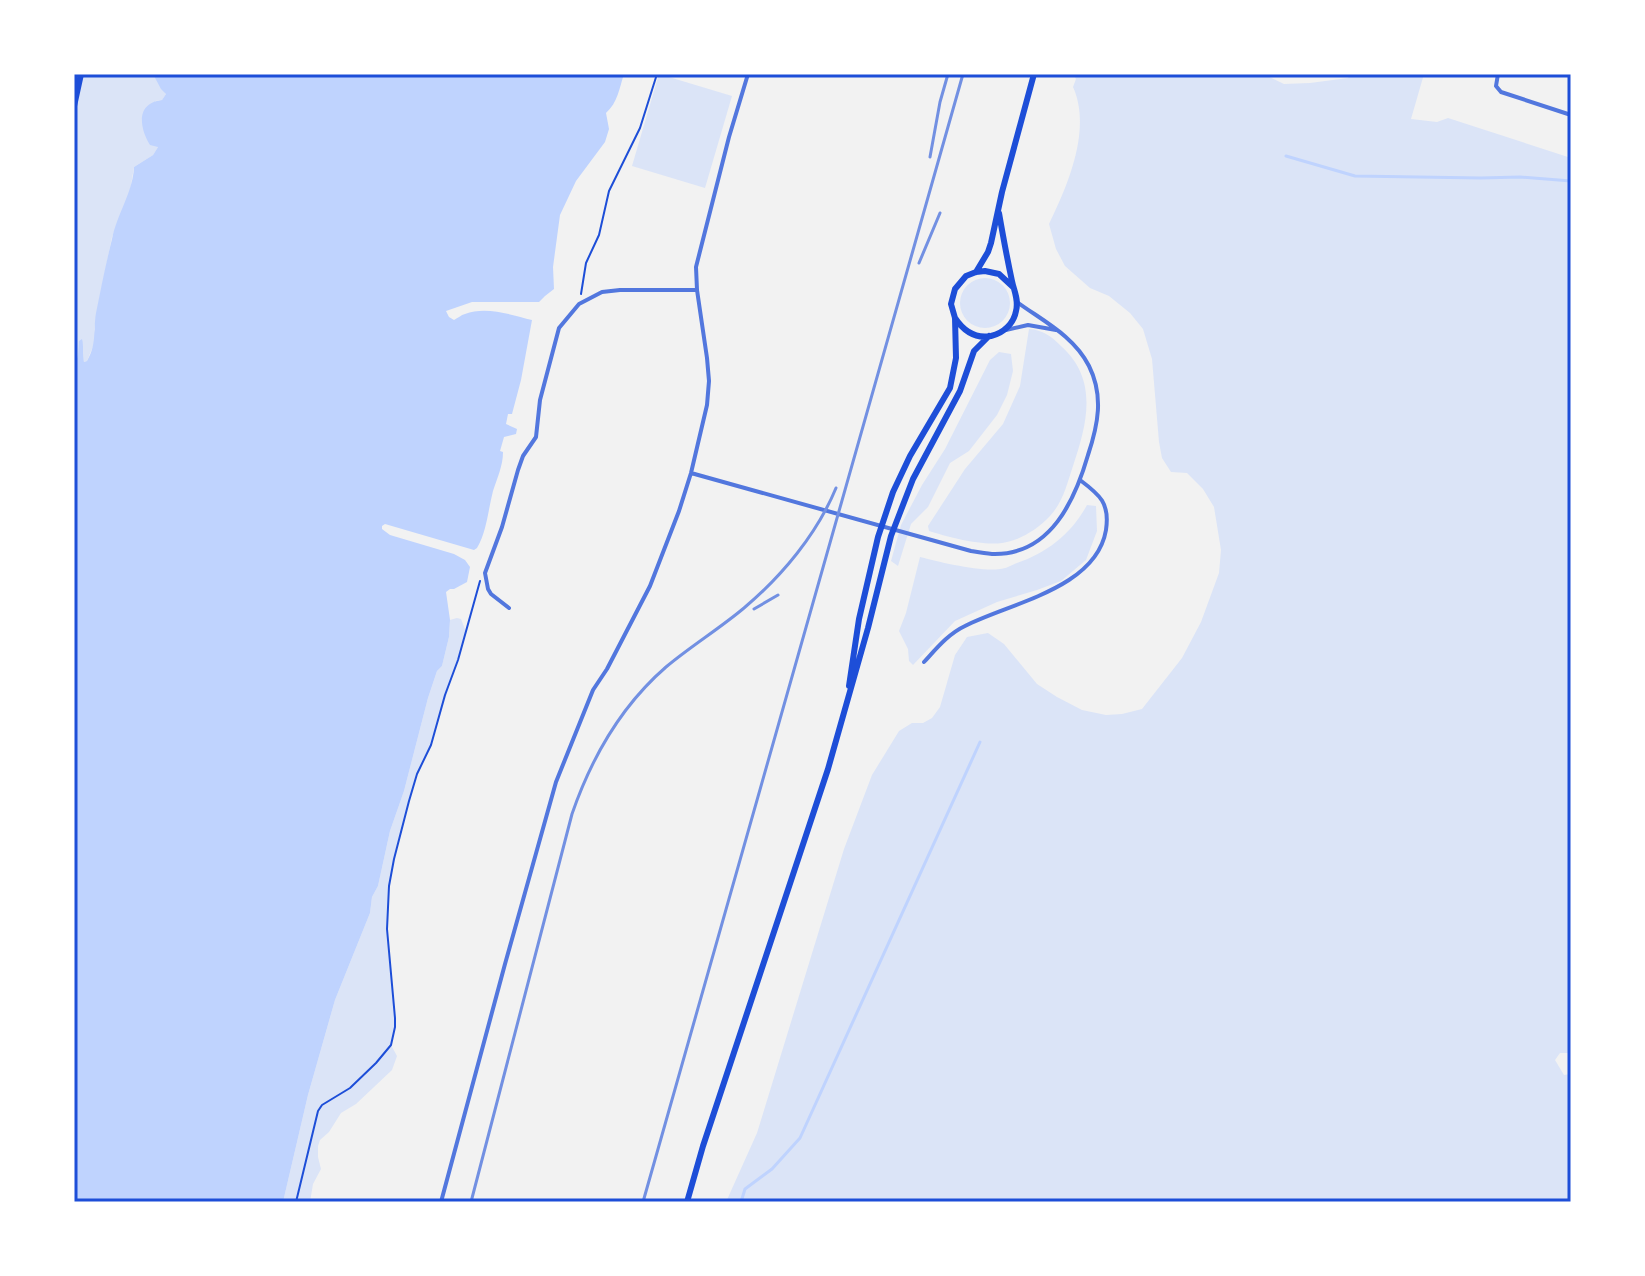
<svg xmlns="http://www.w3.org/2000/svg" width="1645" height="1276" viewBox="0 0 1645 1276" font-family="Mulish,sans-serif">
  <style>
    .green { fill: #dbe4f7 }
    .water { fill: #bfd3fe }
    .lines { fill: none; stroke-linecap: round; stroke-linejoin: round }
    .stream { stroke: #bfd3fe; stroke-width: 3 }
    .path { stroke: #1d4ed8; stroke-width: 2 }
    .minor { stroke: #5277de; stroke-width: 4 }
    .secondary { stroke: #1d4ed8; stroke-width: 6 }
    .trunk { stroke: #1d4ed8; stroke-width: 6 }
    .rail { stroke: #7290e2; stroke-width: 3 }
    .neatline { fill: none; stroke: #1d4ed8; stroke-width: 3 }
  </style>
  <rect width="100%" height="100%" fill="#f2f2f2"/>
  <path class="green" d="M74 74H153L166 94 162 100 155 101 158 147 153 155 134 167 130 191 112 237 97 311 94 330 96 339 87 361 84 362 81 353 83 342 74 368Z
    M659 74 732 96 705 188 632 166Z
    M1073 74H1263L1284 84 1310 83 1348 78 1351 74H1424L1411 119 1437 122 1448 118 1571 158V1053H1560L1555 1060 1564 1075 1571 1074V1202H726L757 1133 844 849 872 775 899 731 912 723H923L932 718 940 707 955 655 967 637 988 633 1004 644 1037 684 1057 697 1082 710 1106 715 1122 714 1142 709 1182 658 1201 622 1219 573 1221 550 1214 507 1203 489 1187 473 1171 472 1162 458 1159 442 1152 359 1143 329 1130 313 1109 296 1090 288 1065 266 1056 249 1049 224C1068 185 1092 129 1073 87L1076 79Z
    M960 303a25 25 0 1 1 50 0a25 25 0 1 1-50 0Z
    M1029 329C1043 330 1051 336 1061 346 1099 380 1087 424 1073 466 1067 484 1063 502 1050 516 1038 529 1019 541 1002 543 982 546 948 537 929 531L928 526 965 469 1003 424 1020 386Z
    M999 352 1011 354 1013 371 1007 395 997 415 969 451 950 463 928 507 911 524 898 566 891 561 901 525 922 485 945 449 990 360Z
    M1087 505 1096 506 1097 531 1086 560 1061 581 1037 590 997 602 955 621 913 665 909 661 908 649 899 631 906 613 920 557C939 562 981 572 1000 569 1005 569 1012 565 1017 563 1047 553 1072 533 1087 505Z
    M457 618 461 619 466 632 431 745 417 774 398 841 389 886 387 929 395 1027 391 1045 397 1056 392 1070 356 1104 341 1113 329 1132 320 1140 318 1146V1157L321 1169 313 1184 310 1202H283L308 1095 335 1000 370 913 372 897 378 886 390 831 404 791 428 698 437 671 442 666 449 637 450 620Z"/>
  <path class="water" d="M153 74H624C619 89 618 102 606 113L609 129 605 142 576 181 560 215 553 267 554 289 545 296 539 302H472L446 311 449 317 454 320C458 318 461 315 465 314 486 306 512 315 532 320L521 380 512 414H508L506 424 517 429 516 434 504 437 500 451 503 452C503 466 497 478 493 491 488 510 487 531 477 548L474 550 385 524 382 526V529L390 535 454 554 465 560 470 567 467 582 454 589H450L446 592 450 620 449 637 442 666 437 671 428 698 404 791 390 831 378 886 372 897 370 913 335 1000 308 1095 283 1202H74V487L76 476 74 468V368L78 355 79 341 82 339C84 345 82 354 84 362L87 361C97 344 93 331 96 313 101 288 106 263 112 239 117 214 133 192 134 167L153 155 158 147 150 145C139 127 136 103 162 100L166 94 161 89Z"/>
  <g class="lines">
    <path class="stream" d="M1286 156 1355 176 1481 178 1520 177 1571 181
      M741 1202 745 1189 772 1169 800 1138 980 742"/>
    <path class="path" d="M581 294 586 263 599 235 609 191 640 128 657 74
      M296 1202 318 1111 322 1105 350 1088 376 1063 391 1045 395 1027V1018L387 929 389 886 394 859 409 801 417 774 431 745 445 695 458 660 480 581"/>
    <path class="minor" d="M1498 74 1496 86 1501 92 1571 115
      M1006 330 1028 325 1056 330
      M691 473 971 551C979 552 987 554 995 554 1051 554 1075 500 1088 455 1098 425 1104 396 1089 366 1074 336 1043 321 1017 302
      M509 608 491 594 488 589 485 573 502 527 518 470 523 456 536 437 540 400 559 328 579 304 602 292 620 290H697
      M924 662C936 649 948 634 965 626 1009 603 1096 589 1106 530 1110 503 1100 495 1080 480
      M441 1202 505 964 556 782 593 690 607 669 650 586 679 511 691 473 707 405 709 381 707 358 697 290 696 267 729 137 748 74"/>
    <path class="secondary" d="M976 272 988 252 991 243 1002 192 1034 74
      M955 318C963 330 975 339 991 336 1004 333 1014 323 1016 311 1019 300 1014 291 1012 281 1007 258 1003 236 999 213
      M849 686 859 619 878 537 893 492 910 456 950 388 956 358 955 318 951 304 955 289 966 276 976 272 985 271 999 274 1013 287
      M687 1202 703 1146 828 769 868 628 891 536 913 479 960 391 974 351 989 336"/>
    <path class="trunk" d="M74 106 81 74"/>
    <path class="rail" d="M930 157 940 102 948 74
      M919 263 940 213
      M754 609 778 595
      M471 1202 572 814C591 759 621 706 666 667 691 646 719 629 744 608 782 576 817 534 836 488
      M643 1202 963 74"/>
  </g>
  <rect width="1645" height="1276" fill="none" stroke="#ffffff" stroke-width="152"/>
  <rect x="76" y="76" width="1493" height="1124" class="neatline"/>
</svg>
